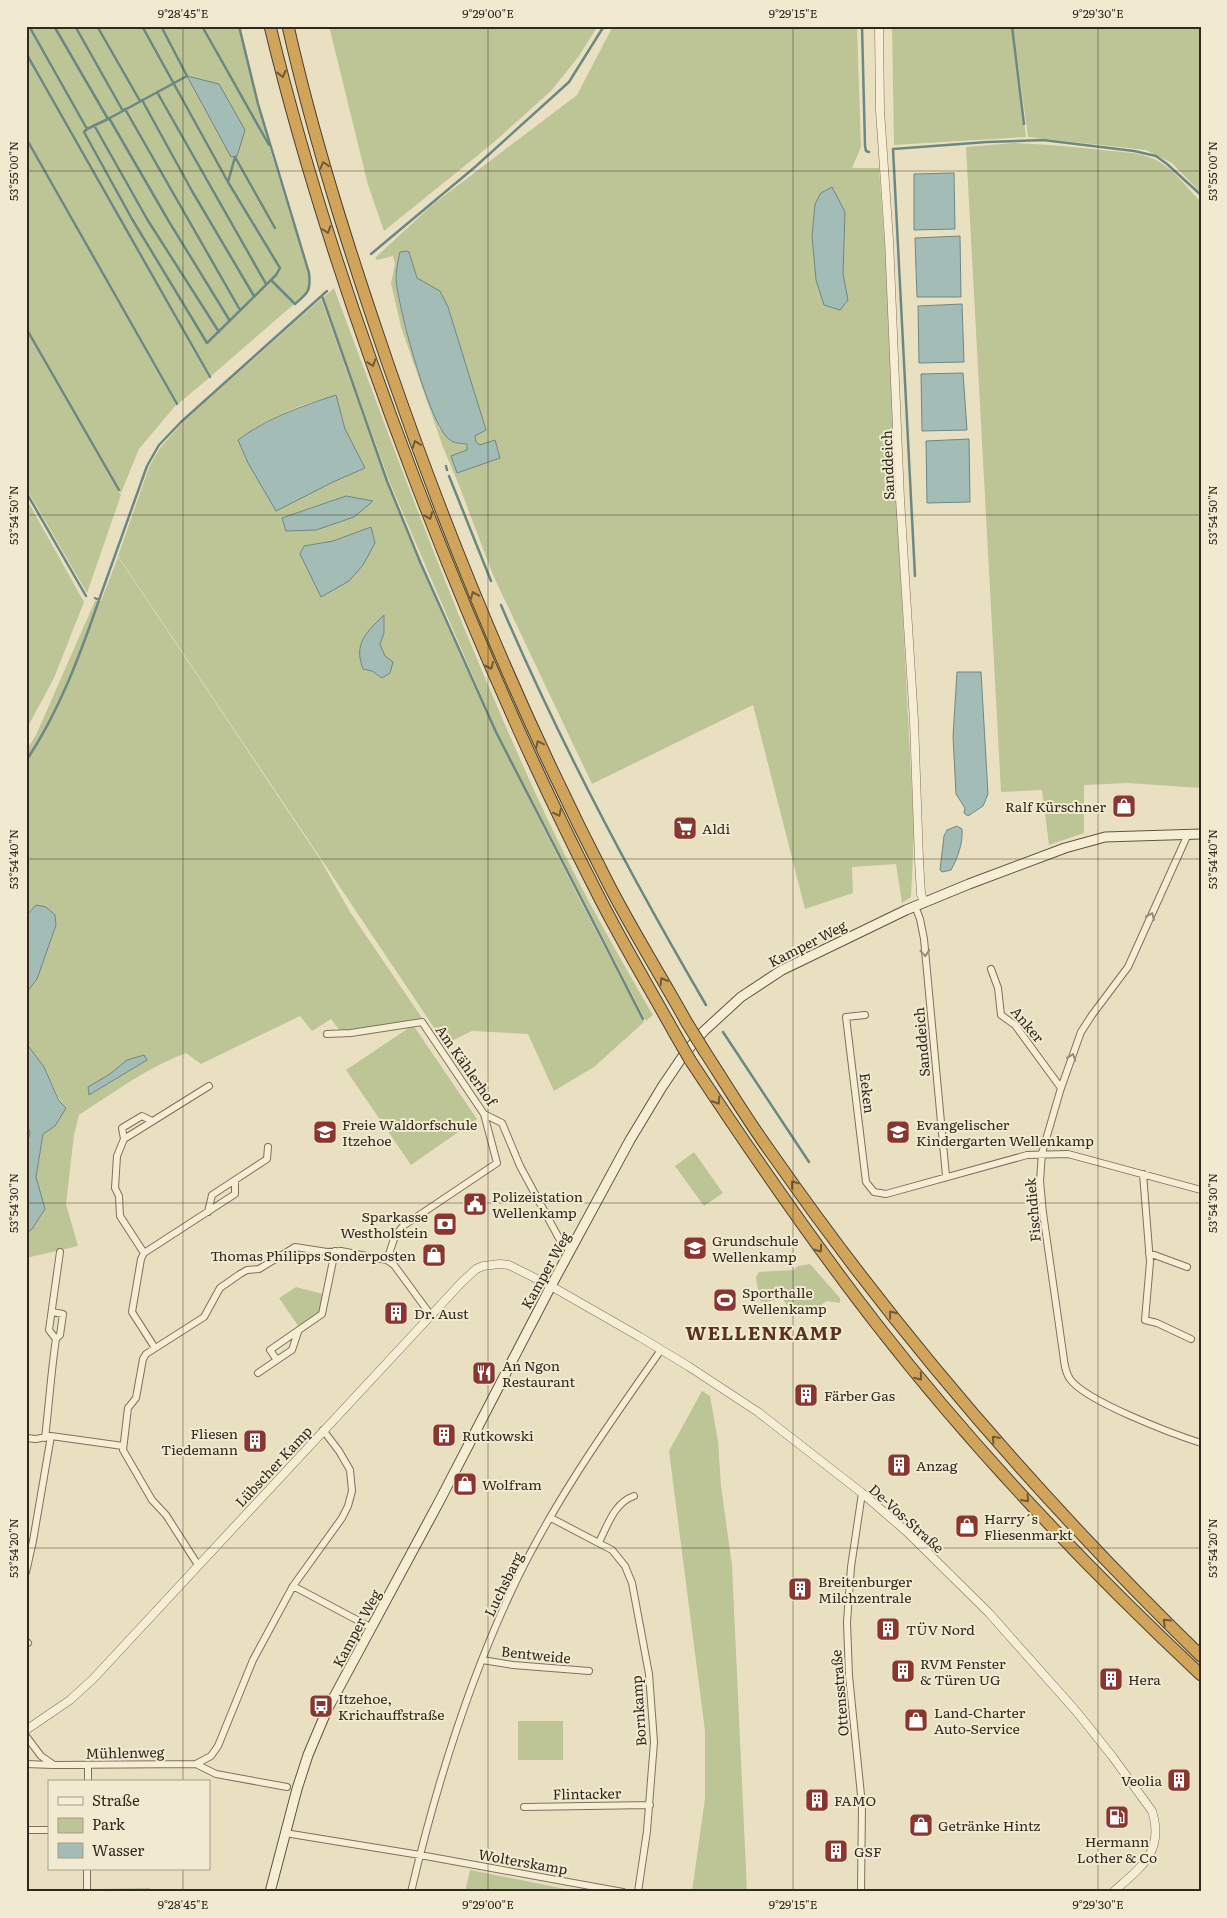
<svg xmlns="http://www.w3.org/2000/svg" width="1227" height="1918" viewBox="0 0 1227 1918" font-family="Literata,serif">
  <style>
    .green { fill: #bdc597; fill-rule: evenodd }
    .water { fill: #a4bcb6; stroke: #6c8883 }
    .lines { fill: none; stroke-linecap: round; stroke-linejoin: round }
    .stream { stroke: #6c8883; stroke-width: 2.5 }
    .minor-casing { stroke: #80715b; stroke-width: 8 }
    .tertiary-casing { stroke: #80715b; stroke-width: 9 }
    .secondary-casing { stroke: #62533e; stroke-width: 11 }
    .motorway-casing { stroke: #4e402f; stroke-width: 13 }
    .minor { stroke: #f5edd4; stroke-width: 6 }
    .tertiary { stroke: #f5edd4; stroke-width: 8 }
    .secondary { stroke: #f5edd4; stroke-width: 9 }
    .motorway { stroke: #d0a45a; stroke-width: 11 }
    .motorway-bridge-casing { stroke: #4e402f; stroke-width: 13; stroke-linecap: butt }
    .motorway-bridge { stroke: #d0a45a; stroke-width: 11 }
    .oneway { stroke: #715a36 }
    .oneway2 { stroke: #948b79 }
    .ticks { fill: none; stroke: #32291e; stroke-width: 1; stroke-opacity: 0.45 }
    .labels { text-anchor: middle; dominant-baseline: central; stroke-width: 4; stroke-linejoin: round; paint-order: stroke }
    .street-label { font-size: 14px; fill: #32291e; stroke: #f1ead0 }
    .poi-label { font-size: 14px; fill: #32291e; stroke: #f1ead0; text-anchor: start }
    .district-label { font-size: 19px; font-weight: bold; letter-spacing: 1px; fill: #5a3121; stroke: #f1ead0 }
    .neatline { fill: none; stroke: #32291e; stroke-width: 2 }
    .ticks-label { font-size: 12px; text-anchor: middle; fill: #32291e }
  </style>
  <rect width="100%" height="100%" fill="#e9e0c2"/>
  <path class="green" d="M26 26H202L269 146 308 273C310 292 306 293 293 305L210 377 26 52Z
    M203 26H239L269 143Z
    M329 26H598L579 56 551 91 493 143 384 231 368 185Z
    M613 26H857L861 147 852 168H879L889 303 895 465 914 832 911 897 902 903 896 864 852 867 853 893 805 909 753 705 592 784 493 575 460 488 443 447 401 327 391 283 395 264 393 256 377 260 375 258 432 205 577 95ZM409 252 417 278 448 307 486 430 475 436 476 443 500 457 457 473 467 449V443H455L439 428 417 370 399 301 396 277Z
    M892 26H1012L1026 137 894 145Z
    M1013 26H1201V193L1172 163 1146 150 1028 137Z
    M26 54 209 378 178 404 26 136Z
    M26 140 176 405 139 449 121 493 26 326Z
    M1013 143C1043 144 1073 147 1102 150 1120 152 1140 152 1156 160 1175 170 1186 187 1201 202V788L1128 783 1084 785V833L1049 845 1042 790 1001 792 966 147Z
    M334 288C389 436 443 583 506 727 527 775 548 822 572 869 597 918 625 967 653 1015L646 1021 497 732 390 483 323 298Z
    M321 299C353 388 383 477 420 564 487 721 564 872 644 1022L594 1067 554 1091 528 1034 472 1031 445 1044 118 556 149 467 160 448 182 423ZM336 396 345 429 365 468 333 482 277 510 248 463 238 440C266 419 301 403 336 396ZM346 496 372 501 354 517 282 518ZM371 527 300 554 304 546 333 541ZM384 616V633L380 644 384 656 391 661 382 678 361 664C360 636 366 634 384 616Z
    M26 329 121 495 87 593 26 488Z
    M26 498 84 602 54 678 26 730Z
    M118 557 320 859 350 912 422 1018 340 1031 331 1019 312 1031 300 1016 201 1064 186 1053C148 1067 113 1093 79 1115L74 1135 66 1204 78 1246 26 1258V1234L32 1229 44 1209 36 1177 43 1134 55 1126 60 1101 44 1067 26 1043V993L37 979 36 905 26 916V751L36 735 95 601H101ZM143 1055 146 1060 89 1094 127 1060Z
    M413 1025 477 1119 411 1165 346 1070Z
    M694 1152 723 1193 704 1206 675 1166Z
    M810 1264 840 1298V1303L827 1301C811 1311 807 1312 789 1309L783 1299 784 1292H776L774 1300 766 1302 760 1301 756 1277 759 1272 794 1270 798 1266Z
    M296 1287 323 1294 319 1313 299 1327 279 1298Z
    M702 1391 710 1396 718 1441 721 1486 732 1565 747 1892H692L705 1798V1731L669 1451Z
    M518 1721H563V1760H518Z
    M470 1870 581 1892H465Z
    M150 1888V1892H97V1889Z"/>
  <path class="water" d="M187 76 219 84 245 130 237 156 231 157Z
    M954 173 955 229 914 230V174Z
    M832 187 845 212 843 274 848 300 840 310 824 305 816 280 812 236 815 204 821 193Z
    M960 236 961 297H917L915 238Z
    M407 251 409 252 417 278 440 291 448 307 486 430 475 436 476 442 480 445 495 440 500 458 457 473 451 456 467 450V444C461 443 454 444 449 439 429 424 398 307 396 279 396 270 398 261 400 252Z
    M962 304 964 362 919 363 918 306Z
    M963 373 967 430 922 431 921 374Z
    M336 395 345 429 365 468 333 482 276 511 248 463 238 440C269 417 300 407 336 395Z
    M969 439 970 502 927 503 926 441Z
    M346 496 373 501 354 517 316 530 286 531 282 518Z
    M371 527 375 543 363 565 349 581 321 597 300 554 304 546 333 541Z
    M384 615V633L380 644 385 656 393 662 390 673 382 678 372 671 363 669C353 643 367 632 384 615Z
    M957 672H981L988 794 983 806 968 816 964 813 965 808 956 794 953 736Z
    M957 826 962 829C963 843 958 857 951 870L942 872 940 870 944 836 947 830Z
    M36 905 46 907 55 915 56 925 37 979 26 993V916Z
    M26 1043 44 1067 59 1101 66 1108 55 1126 43 1134 36 1177 45 1209 32 1229 26 1234V1146L30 1134 26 1118Z
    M144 1055 147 1060 89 1095 88 1087 110 1074 127 1060Z"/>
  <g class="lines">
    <path class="stream" d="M29 26 87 129 84 132 132 219 207 343 276 275 280 268 228 182 142 26
      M54 26 108 119
      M75 26 123 111
      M97 26 140 101
      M202 26 269 145
      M239 26 258 104 309 273C311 291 308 293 295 304L271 280
      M862 26 865 146 866 151 869 152
      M1012 26 1024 124
      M26 53 210 377
      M157 92 266 284
      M142 100 192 191 254 296
      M125 109 240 310
      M109 118 168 220 230 321
      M94 125 147 219 219 332
      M87 129 108 119 187 76 161 26
      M26 138 177 404
      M228 182 235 157 275 228
      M371 254 475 167 569 82 604 26
      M322 296 387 481 421 564 496 732 643 1019
      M26 328 119 490
      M446 466 447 470
      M449 476 491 581
      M26 492 86 596
      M915 576 893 149 987 142 1043 140 1134 151 1156 156 1167 164 1201 195
      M95 598 99 600 147 466 159 445 181 422 327 291
      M501 605C560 743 630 875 706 1005
      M26 761C59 712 80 655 99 600
      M723 1032 809 1162"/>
    <g class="minor-casing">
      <path id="minor" d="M1188 834 1128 967 1092 1015 1081 1032 1061 1088 1042 1153 1040 1181 1043 1213 1063 1353C1064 1362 1065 1372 1070 1379 1085 1401 1173 1434 1201 1443
        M915 906 920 919 924 939 946 1176
        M991 969 998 988 1001 1015 1015 1025 1061 1088
        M865 1015 846 1017 866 1182 874 1192 886 1194 1027 1155 1068 1154 1201 1190
        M327 1034 351 1033 422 1022 484 1114 502 1123 520 1166 561 1242 570 1251
        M124 1139 122 1128 142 1116 152 1121
        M1143 1174 1150 1262 1145 1320 1157 1323 1191 1339
        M208 1212 212 1195 235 1180
        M144 1253 120 1216 119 1196 115 1188 117 1156 124 1139 209 1086
        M144 1253 235 1194V1180L267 1159 268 1147
        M144 1253 141 1259 132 1312 155 1348
        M1149 1253 1187 1267
        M387 1260 395 1236 403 1226 497 1163 484 1114
        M52 1312 63 1314 60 1335 56 1339
        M277 1360 292 1350 298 1332
        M258 1373 277 1360 270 1350 322 1314 335 1251
        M26 1438 36 1439 51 1436 123 1446
        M45 1438C49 1405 51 1372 56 1339L49 1330 60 1252
        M551 1518 612 1550 625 1566 632 1583 649 1674 654 1742 647 1831 638 1892
        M599 1542C608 1525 614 1503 634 1496
        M198 1565 166 1515 152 1500 123 1450 128 1408 136 1398 143 1359 146 1354 204 1317 220 1288 240 1274 247 1270 259 1269 295 1247 327 1252 341 1251 387 1260 394 1265 430 1314
        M26 1572 33 1541 51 1436
        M293 1586 372 1628
        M26 1641 28 1643
        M482 1660 513 1665 589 1671
        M26 1736 41 1756 54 1765 196 1764 211 1756 218 1746 253 1660 293 1586 342 1518 348 1506 352 1491 350 1470 339 1451 323 1430
        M26 1764 53 1765
        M196 1764 216 1774 287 1787
        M88 1782V1766
        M524 1807 650 1805
        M26 1830H49
        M285 1833 420 1855 623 1892
        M87 1892V1869
        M411 1892C435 1790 466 1689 510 1594 550 1507 606 1428 661 1350
        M861 1892 862 1805 849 1676 847 1622 851 1567 862 1493"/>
    </g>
    <g class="tertiary-casing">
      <path id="tertiary" d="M879 26 880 111 889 240 900 499 914 721 919 860 921 894 924 902
        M26 1730 70 1700 93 1679 462 1282 476 1269 483 1266 500 1264 509 1265 551 1286 640 1337 688 1366 758 1412 862 1493 907 1532 989 1613 1076 1711 1112 1756 1152 1811C1165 1852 1140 1868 1113 1892"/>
    </g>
    <g class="secondary-casing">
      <path id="secondary" d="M270 1892 297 1789 308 1755 327 1710 440 1500 551 1286 630 1140 662 1087 685 1053 704 1031 741 997 782 970 906 910 969 884 1065 848 1105 837 1201 834"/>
    </g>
    <g class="motorway-casing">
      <path id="motorway" d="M270 26C307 179 357 328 413 475 467 616 527 756 596 891 620 939 649 987 675 1034
        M288 26C314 141 350 253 388 364 450 544 522 717 610 887 634 933 662 978 687 1023
        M705 1052C727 1086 748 1121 772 1154 898 1335 1043 1502 1201 1656
        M690 1060C750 1151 811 1240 878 1326 976 1452 1086 1567 1201 1675"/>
    </g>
    <use href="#minor" class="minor"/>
    <use href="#tertiary" class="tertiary"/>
    <use href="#secondary" class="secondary"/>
    <use href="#motorway" class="motorway"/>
    <g class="motorway-bridge-casing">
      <path id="motorway-bridge" d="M687 1023 705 1052
        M675 1034 690 1060"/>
    </g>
    <use href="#motorway-bridge" class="motorway-bridge"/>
  </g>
  <defs><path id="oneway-chevron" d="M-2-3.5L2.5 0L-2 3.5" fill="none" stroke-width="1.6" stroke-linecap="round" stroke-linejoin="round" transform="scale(1.25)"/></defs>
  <g class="oneway">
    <use href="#oneway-chevron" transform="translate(282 74) rotate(76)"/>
    <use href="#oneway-chevron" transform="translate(324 165) rotate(-107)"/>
    <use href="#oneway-chevron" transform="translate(327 230) rotate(72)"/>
    <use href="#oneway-chevron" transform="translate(372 363) rotate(71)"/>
    <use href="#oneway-chevron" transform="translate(416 444) rotate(-110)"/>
    <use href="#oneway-chevron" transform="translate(429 516) rotate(69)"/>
    <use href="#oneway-chevron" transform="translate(474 595) rotate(-112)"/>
    <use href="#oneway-chevron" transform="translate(490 666) rotate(66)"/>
    <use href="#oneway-chevron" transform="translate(539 744) rotate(-116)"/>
    <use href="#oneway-chevron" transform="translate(558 813) rotate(64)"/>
    <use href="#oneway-chevron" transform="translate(663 981) rotate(-120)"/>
    <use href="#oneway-chevron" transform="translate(717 1101) rotate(57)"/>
    <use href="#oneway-chevron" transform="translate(794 1184) rotate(-127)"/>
    <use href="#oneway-chevron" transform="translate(819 1249) rotate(54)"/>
    <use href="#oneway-chevron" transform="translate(892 1314) rotate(-128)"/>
    <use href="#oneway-chevron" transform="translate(919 1377) rotate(51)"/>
    <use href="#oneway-chevron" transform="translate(995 1439) rotate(-131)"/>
    <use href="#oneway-chevron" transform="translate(1026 1499) rotate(48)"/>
    <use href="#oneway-chevron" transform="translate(1166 1622) rotate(-136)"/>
  </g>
  <g class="oneway2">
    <use href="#oneway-chevron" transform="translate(1151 916) rotate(-66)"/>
    <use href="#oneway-chevron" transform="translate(925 953) rotate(85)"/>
    <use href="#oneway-chevron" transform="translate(1072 1057) rotate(-71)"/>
  </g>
  <path class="ticks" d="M183 26V1782M488 26V1892M793 26V1892M1098 26V1892M26 171H1201M26 515H1201M26 859H1201M26 1203H1201M26 1548H1201M183 1869V1892"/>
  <defs>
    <g id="shop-square" transform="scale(1.25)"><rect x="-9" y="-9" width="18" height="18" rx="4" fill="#893631" stroke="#f1ead0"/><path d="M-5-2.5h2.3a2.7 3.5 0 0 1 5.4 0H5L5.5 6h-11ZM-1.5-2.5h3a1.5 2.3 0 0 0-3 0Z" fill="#fff"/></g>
    <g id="supermarket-square" transform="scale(1.25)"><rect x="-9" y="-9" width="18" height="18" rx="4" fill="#893631" stroke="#f1ead0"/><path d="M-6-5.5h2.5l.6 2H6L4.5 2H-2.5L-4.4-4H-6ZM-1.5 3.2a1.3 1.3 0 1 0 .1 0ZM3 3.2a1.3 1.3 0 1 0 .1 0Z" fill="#fff"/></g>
    <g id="school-square" transform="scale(1.25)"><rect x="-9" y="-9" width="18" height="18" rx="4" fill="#893631" stroke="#f1ead0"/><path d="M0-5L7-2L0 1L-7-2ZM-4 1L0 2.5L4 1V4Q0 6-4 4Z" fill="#fff"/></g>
    <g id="civic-square" transform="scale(1.25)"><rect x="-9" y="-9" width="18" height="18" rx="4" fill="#893631" stroke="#f1ead0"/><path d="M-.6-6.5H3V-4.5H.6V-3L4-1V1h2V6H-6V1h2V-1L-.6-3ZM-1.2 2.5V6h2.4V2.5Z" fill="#fff"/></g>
    <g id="bank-square" transform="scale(1.25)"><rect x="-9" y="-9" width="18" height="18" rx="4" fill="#893631" stroke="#f1ead0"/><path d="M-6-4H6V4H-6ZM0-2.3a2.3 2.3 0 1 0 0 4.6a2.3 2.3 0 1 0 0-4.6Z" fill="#fff"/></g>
    <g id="stadium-square" transform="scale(1.25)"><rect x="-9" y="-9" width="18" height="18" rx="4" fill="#893631" stroke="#f1ead0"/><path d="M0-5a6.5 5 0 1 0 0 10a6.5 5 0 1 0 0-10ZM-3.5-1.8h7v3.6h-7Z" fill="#fff"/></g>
    <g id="building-square" transform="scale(1.25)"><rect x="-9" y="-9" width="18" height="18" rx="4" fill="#893631" stroke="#f1ead0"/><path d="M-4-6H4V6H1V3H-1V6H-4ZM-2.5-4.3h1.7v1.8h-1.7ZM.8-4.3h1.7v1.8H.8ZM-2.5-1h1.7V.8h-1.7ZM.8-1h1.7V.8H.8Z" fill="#fff"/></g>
    <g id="restaurant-square" transform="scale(1.25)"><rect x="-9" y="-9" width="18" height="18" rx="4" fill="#893631" stroke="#f1ead0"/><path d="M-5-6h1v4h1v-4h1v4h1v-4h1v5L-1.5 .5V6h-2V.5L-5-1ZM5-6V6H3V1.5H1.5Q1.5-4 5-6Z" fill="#fff"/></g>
    <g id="bus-square" transform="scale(1.25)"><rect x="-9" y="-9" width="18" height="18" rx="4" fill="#893631" stroke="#f1ead0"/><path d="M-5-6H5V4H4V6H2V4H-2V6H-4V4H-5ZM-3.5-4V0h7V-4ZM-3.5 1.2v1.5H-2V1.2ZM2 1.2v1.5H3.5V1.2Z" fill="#fff"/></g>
    <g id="fuel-square" transform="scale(1.25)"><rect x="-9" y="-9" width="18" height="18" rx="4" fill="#893631" stroke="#f1ead0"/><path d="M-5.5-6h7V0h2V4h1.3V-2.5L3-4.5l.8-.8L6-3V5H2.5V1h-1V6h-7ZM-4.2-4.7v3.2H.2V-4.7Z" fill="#fff"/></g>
  </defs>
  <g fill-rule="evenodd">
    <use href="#shop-square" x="1124" y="806"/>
    <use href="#supermarket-square" x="685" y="828"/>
    <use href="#school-square" x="325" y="1132"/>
    <use href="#school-square" x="898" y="1132"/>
    <use href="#civic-square" x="475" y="1204"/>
    <use href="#bank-square" x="445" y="1224"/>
    <use href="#school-square" x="695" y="1248"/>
    <use href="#shop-square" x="434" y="1255"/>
    <use href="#stadium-square" x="725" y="1300"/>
    <use href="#building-square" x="396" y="1313"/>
    <use href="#restaurant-square" x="484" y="1373"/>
    <use href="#building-square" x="806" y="1395"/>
    <use href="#building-square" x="444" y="1435"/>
    <use href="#building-square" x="255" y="1441"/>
    <use href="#building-square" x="899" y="1465"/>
    <use href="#shop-square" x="465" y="1484"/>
    <use href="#shop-square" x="967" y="1526"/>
    <use href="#building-square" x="800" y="1589"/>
    <use href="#building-square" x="888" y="1629"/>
    <use href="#building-square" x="903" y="1671"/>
    <use href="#building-square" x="1111" y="1679"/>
    <use href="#bus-square" x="321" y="1706"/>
    <use href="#shop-square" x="916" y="1720"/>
    <use href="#building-square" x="1179" y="1780"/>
    <use href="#building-square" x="817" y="1800"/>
    <use href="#fuel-square" x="1117" y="1817"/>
    <use href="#shop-square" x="921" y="1825"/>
    <use href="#building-square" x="836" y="1851"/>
  </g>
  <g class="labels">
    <g class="street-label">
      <text transform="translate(887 465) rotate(-92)">Sanddeich</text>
      <text transform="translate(807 943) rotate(-27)">Kamper Weg</text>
      <text transform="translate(1028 1024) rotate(50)">Anker</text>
      <text transform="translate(921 1042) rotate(-95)">Sanddeich</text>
      <text transform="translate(467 1065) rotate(55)">Am Kählerhof</text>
      <text transform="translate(868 1093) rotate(83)">Eeken</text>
      <text transform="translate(1032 1210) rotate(-95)">Fischdiek</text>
      <text transform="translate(545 1270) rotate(-61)">Kamper Weg</text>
      <text transform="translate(273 1466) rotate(-47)">Lübscher Kamp</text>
      <text transform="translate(907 1518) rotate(42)">De-Vos-Straße</text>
      <text transform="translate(503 1584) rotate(-64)">Luchsbarg</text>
      <text transform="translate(356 1628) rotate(-62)">Kamper Weg</text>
      <text transform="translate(536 1654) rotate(6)">Bentweide</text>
      <text transform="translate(839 1693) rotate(-95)">Ottensstraße</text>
      <text transform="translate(638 1711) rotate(-94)">Bornkamp</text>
      <text transform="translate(125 1752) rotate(-1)">Mühlenweg</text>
      <text transform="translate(587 1793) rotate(-1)">Flintacker</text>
      <text transform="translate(523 1861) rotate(10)">Wolterskamp</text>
    </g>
    <g class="poi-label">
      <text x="1106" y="806" text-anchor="end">Ralf Kürschner</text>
      <text x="702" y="828">Aldi</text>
      <text x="342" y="1124">Freie Waldorfschule<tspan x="342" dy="16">Itzehoe</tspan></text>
      <text x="916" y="1124">Evangelischer<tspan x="916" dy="16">Kindergarten Wellenkamp</tspan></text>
      <text x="492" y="1196">Polizeistation<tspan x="492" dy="16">Wellenkamp</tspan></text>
      <text x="428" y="1216" text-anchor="end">Sparkasse<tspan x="428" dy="16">Westholstein</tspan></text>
      <text x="712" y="1240">Grundschule<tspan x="712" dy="16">Wellenkamp</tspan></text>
      <text x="416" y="1255" text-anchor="end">Thomas Philipps Sonderposten</text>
      <text x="742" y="1292">Sporthalle<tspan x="742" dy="16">Wellenkamp</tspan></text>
      <text x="414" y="1313">Dr. Aust</text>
      <text x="502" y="1365">An Ngon<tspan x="502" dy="16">Restaurant</tspan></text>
      <text x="824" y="1395">Färber Gas</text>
      <text x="238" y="1433" text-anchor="end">Fliesen<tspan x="238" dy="16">Tiedemann</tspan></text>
      <text x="462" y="1435">Rutkowski</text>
      <text x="916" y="1465">Anzag</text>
      <text x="482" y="1484">Wolfram</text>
      <text x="984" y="1518">Harry´s<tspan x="984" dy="16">Fliesenmarkt</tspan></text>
      <text x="818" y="1581">Breitenburger<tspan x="818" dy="16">Milchzentrale</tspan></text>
      <text x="906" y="1629">TÜV Nord</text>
      <text x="920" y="1663">RVM Fenster<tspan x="920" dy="16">&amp; Türen UG</tspan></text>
      <text x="1128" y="1679">Hera</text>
      <text x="338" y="1698">Itzehoe,<tspan x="338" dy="16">Krichauffstraße</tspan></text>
      <text x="934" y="1712">Land-Charter<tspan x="934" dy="16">Auto-Service</tspan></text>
      <text x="1162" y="1780" text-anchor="end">Veolia</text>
      <text x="834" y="1800">FAMO</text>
      <text x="938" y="1825">Getränke Hintz</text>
      <text x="1117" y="1841" text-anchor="middle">Hermann<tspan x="1117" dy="16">Lother &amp; Co</tspan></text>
      <text x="854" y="1851">GSF</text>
    </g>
    <g class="district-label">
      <text x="764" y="1332">WELLENKAMP</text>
    </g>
  </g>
  <rect width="1227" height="1918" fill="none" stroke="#f1ead0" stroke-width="55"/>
  <rect x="48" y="1780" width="162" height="90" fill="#f1ead0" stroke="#a59d89"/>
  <rect x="58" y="1797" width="25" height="8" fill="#f5edd4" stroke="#a59d89"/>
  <text x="92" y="1806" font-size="15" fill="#32291e">Straße</text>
  <rect x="58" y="1818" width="25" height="15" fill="#bdc597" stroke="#a59d89"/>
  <text x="92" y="1830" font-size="15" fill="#32291e">Park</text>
  <rect x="58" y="1843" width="25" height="15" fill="#a4bcb6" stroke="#a59d89"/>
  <text x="92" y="1856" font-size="15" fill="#32291e">Wasser</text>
  <rect x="28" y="28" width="1172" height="1862" class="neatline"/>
  <g class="ticks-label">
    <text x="183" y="18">9°28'45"E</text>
    <text x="488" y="18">9°29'00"E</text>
    <text x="793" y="18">9°29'15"E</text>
    <text x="1098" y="18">9°29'30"E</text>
    <text transform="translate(14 171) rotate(-90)" y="4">53°55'00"N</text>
    <text transform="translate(1213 171) rotate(-90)" y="4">53°55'00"N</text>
    <text transform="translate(14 515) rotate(-90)" y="4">53°54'50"N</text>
    <text transform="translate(1213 515) rotate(-90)" y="4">53°54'50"N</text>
    <text transform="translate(14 859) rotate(-90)" y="4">53°54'40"N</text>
    <text transform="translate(1213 859) rotate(-90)" y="4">53°54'40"N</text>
    <text transform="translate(14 1203) rotate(-90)" y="4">53°54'30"N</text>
    <text transform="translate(1213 1203) rotate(-90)" y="4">53°54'30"N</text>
    <text transform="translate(14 1548) rotate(-90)" y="4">53°54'20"N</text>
    <text transform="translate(1213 1548) rotate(-90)" y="4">53°54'20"N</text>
    <text x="183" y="1909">9°28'45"E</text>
    <text x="488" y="1909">9°29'00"E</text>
    <text x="793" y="1909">9°29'15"E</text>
    <text x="1098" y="1909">9°29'30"E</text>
  </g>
</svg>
